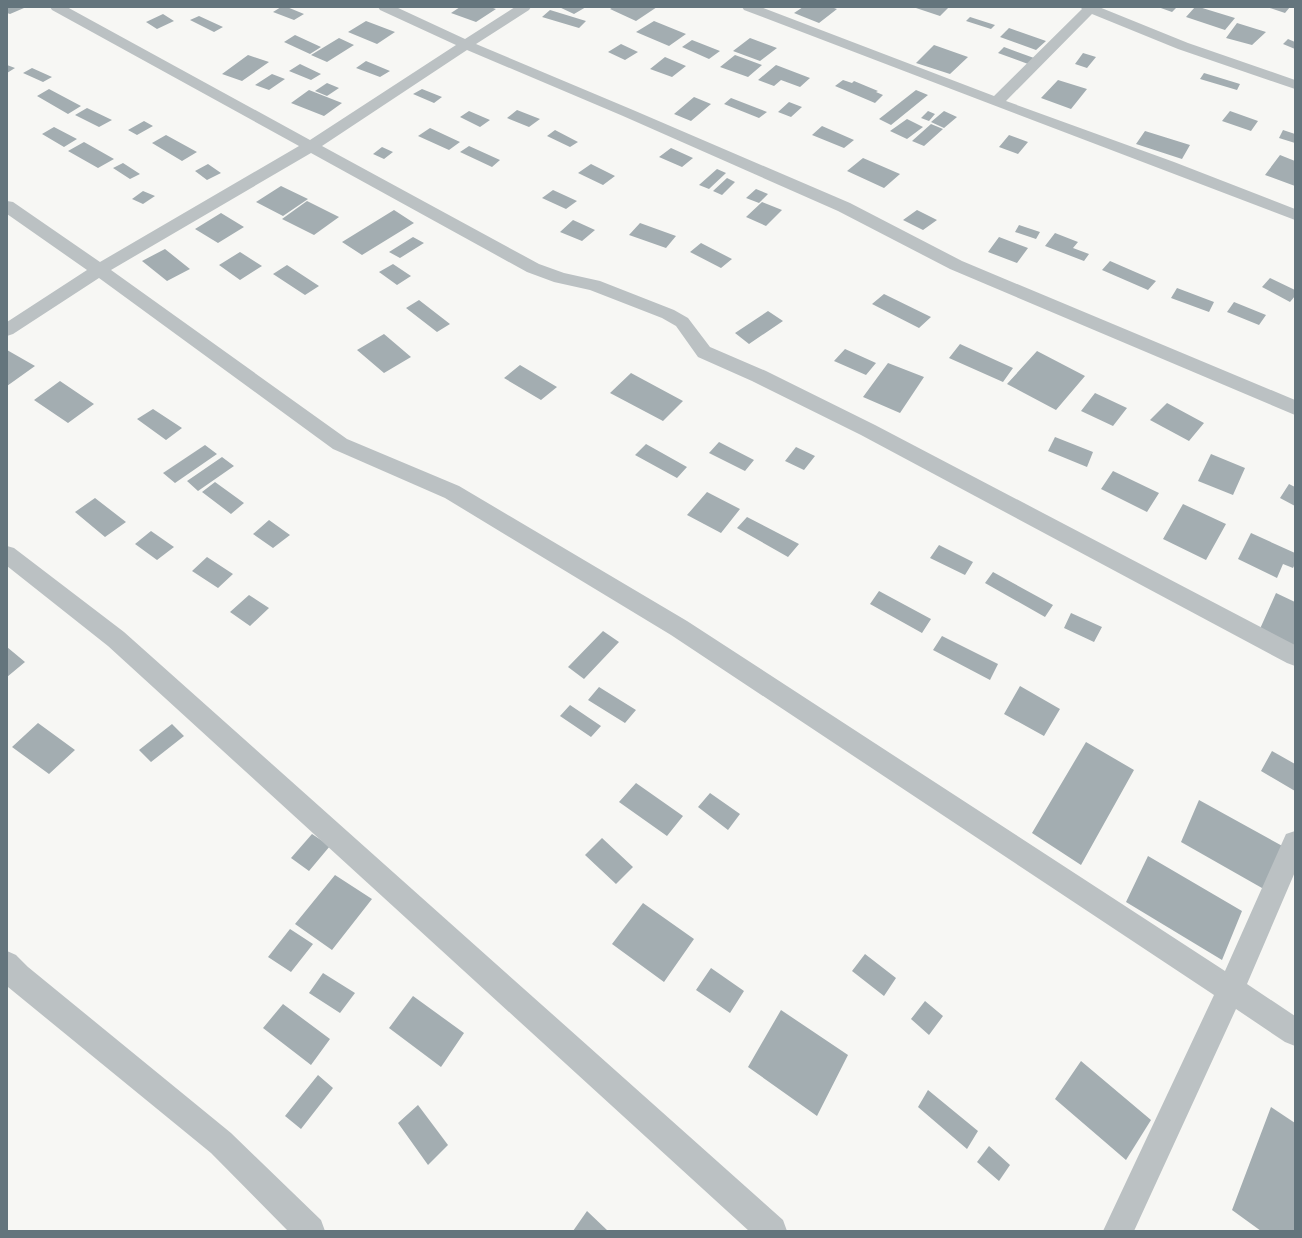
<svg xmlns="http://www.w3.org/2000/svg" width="1302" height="1238" viewBox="0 0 1302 1238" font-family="'Nunito Sans',sans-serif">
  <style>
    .building { fill: #a3adb1 }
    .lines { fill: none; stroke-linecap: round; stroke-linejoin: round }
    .minor { fill: #bbc1c3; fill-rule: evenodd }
  </style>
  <rect width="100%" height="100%" fill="#f7f7f4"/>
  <path class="building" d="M7 7H22L24 8 10 14 7 13Z
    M281 7H287L304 14 294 20 273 12Z
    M460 7H490L496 9 476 22 451 13Z
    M559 7H586L574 14Z
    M613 7H657L636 21 610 9Z
    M803 7H831L837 9 819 23 794 13Z
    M913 7H949L940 16Z
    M1158 7H1177L1172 12Z
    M1195 7H1199L1235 18 1225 30 1186 17Z
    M1267 7H1290L1285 13Z
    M550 10 586 21 579 28 542 17Z
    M163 14 174 21 157 29 146 22Z
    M199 16 223 27 214 32 190 20Z
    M970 17 995 25 991 29 966 21Z
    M366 21 395 32 377 44 348 32Z
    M654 21 686 34 669 46 636 32Z
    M1237 23 1266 32 1252 45 1226 38Z
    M1009 28 1046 41 1036 50 1000 37Z
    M295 35 321 47 310 54 284 42Z
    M339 38 354 45 327 62 311 55Z
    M750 38 777 48 760 61 733 51Z
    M1288 39 1295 42V49L1283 44Z
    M692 40 720 51 709 59 682 47Z
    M621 44 638 52 625 60 608 52Z
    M934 45 968 57 950 74 916 63Z
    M1004 47 1034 58 1028 64 998 53Z
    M1083 53 1096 57 1087 68 1075 64Z
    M248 55 269 62 242 81 222 74Z
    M735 55 762 65 748 77 720 67Z
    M665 57 686 66 672 77 650 69Z
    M366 61 390 71 380 77 356 68Z
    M300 64 321 74 311 80 289 71Z
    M7 65 15 68 7 73Z
    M776 65 810 78 800 87 781 80 774 86 758 80Z
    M32 68 52 77 43 82 23 73Z
    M1204 73 1240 84 1237 90 1200 79Z
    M272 74 285 79 269 90 255 85Z
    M843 80 852 83 854 81 878 91 876 92 883 95 875 103 835 86Z
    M1058 80 1087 89 1071 109 1041 98Z
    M327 83 339 88 327 96 315 91Z
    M49 89 81 106 68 114 37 96Z
    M422 89 442 97 434 103 413 94Z
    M309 90 342 103 324 116 291 103Z
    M916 90 928 95 891 125 879 119Z
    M694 97 711 104 691 121 674 114Z
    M731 98 767 112 759 118 724 104Z
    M789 102 802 107 791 117 778 112Z
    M87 108 112 120 99 127 75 115Z
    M517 110 540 119 529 127 507 118Z
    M469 111 490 120 480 127 460 117Z
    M928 111 935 114 929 121 921 118Z
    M944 111 957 117 944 128 931 122Z
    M1230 111 1258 121 1251 131 1222 121Z
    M907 119 923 127 907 139 890 131Z
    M144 121 153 126 137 135 128 130Z
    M931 124 943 129 924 146 912 141Z
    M822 126 854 140 844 148 812 135Z
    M54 127 77 139 64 147 42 134Z
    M430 128 460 142 449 150 418 136Z
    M555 130 578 142 570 147 547 136Z
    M1283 130 1295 134V143L1279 138Z
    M1145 131 1190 145 1182 159 1136 144Z
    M166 135 197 152 182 161 152 143Z
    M1009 135 1028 142 1018 154 999 147Z
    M84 142 114 159 98 168 68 151Z
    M469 146 500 160 492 167 460 152Z
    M382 147 393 152 384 159 373 154Z
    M671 148 693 158 682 167 659 157Z
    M1280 155 1295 161V186L1265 175Z
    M863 158 900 174 884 188 847 171Z
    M123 163 140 174 130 179 113 168Z
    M208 164 221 173 207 180 195 171Z
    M591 164 615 176 603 185 578 173Z
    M717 169 726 173 709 189 699 185Z
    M727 178 735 182 722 195 713 191Z
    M281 186 308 199 283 216 256 202Z
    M756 189 768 194 759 203 746 198Z
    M553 190 577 201 566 209 542 198Z
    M143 191 155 196 143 204 132 199Z
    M307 201 339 217 314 235 282 219Z
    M762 202 782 210 766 226 746 217Z
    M394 210 414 223 362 255 342 242Z
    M917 210 937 220 923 230 903 220Z
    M221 213 244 227 218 243 195 229Z
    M573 220 595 230 582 241 560 232Z
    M640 223 676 236 666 248 629 235Z
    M1019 225 1040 232 1036 239 1015 232Z
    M1055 233 1078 242 1073 248 1089 254 1084 261 1045 246Z
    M413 237 424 243 400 258 389 252Z
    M999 237 1028 248 1017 263 988 252Z
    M701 243 732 259 721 268 690 252Z
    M165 249 190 269 167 281 142 261Z
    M240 252 262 266 240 280 219 265Z
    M1110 261 1156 281 1148 290 1102 270Z
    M393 264 411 276 397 285 379 272Z
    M287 265 319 286 305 295 273 274Z
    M1270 278 1295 290V296L1290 302 1262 287Z
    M1177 288 1214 302 1209 312 1171 298Z
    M884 294 931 317 919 328 872 304Z
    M419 300 450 324 437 332 406 308Z
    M1234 302 1266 315 1259 325 1227 312Z
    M768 311 783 321 749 344 735 333Z
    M384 334 411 357 384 373 357 350Z
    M960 344 1013 368 1003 382 949 358Z
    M845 349 876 363 866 375 834 361Z
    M7 350 35 366 7 386Z
    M1037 351 1085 376 1056 410 1007 384Z
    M888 363 924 377 900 413 863 397Z
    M520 365 557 387 541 400 504 378Z
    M631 373 683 401 663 421 610 393Z
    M60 381 94 404 68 423 34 400Z
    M1095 393 1127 408 1113 426 1081 411Z
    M1167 403 1204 423 1189 441 1150 420Z
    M153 409 182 428 166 440 137 419Z
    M1055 437 1093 452 1087 467 1048 451Z
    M719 442 754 460 745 471 709 453Z
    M646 444 687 467 677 478 635 455Z
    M205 445 217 454 175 483 163 473Z
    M796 447 815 456 804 470 785 461Z
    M1211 454 1245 468 1233 495 1198 481Z
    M222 457 234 466 198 491 187 481Z
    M1113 471 1159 493 1147 512 1101 489Z
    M215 482 244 503 231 514 202 492Z
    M1289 484 1295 487V506L1280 498Z
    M707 492 740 509 721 533 687 515Z
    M95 498 126 522 105 537 75 512Z
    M1183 504 1226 524 1206 560 1163 539Z
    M747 517 799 544 788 557 737 528Z
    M269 520 290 535 273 548 253 534Z
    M151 531 174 547 157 560 135 544Z
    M1251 533 1295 553V564L1293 568 1283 564 1277 578 1238 559Z
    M939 545 973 562 965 575 930 558Z
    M207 557 233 574 218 588 192 571Z
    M993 572 1053 605 1045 617 985 583Z
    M879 591 931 619 922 633 870 604Z
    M1276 593 1295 602V649L1259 631Z
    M249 595 269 608 250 626 230 612Z
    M1071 613 1102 627 1094 642 1064 628Z
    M603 631 619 642 584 679 568 667Z
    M942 636 998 664 990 680 933 650Z
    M7 647 25 662 7 677Z
    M1020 686 1060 709 1044 736 1004 714Z
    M599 687 636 710 625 723 588 700Z
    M570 705 601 726 591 737 560 716Z
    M38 723 75 750 49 774 12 747Z
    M172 724 184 736 151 762 139 750Z
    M1086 742 1134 770 1081 865 1032 833Z
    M1272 751 1295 764V791L1261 771Z
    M636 783 683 816 667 836 619 802Z
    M710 793 740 814 728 830 698 807Z
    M1199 800 1286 848 1269 892 1181 842Z
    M312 834 330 846 309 871 291 858Z
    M602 838 633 867 616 884 585 855Z
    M1148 856 1242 911 1222 960 1126 902Z
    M335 875 372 899 332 950 295 924Z
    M643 903 694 939 664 982 612 944Z
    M290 929 313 944 291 972 268 957Z
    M865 954 896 978 884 996 852 971Z
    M711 968 744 991 730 1013 696 990Z
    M323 973 355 993 340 1013 309 993Z
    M413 996 464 1033 441 1067 389 1028Z
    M925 1001 943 1016 929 1035 911 1019Z
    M283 1004 330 1039 311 1065 263 1028Z
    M781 1010 848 1055 817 1116 748 1067Z
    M1081 1061 1151 1120 1126 1160 1055 1099Z
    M318 1075 333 1088 301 1129 285 1116Z
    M928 1090 978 1131 967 1149 918 1107Z
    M418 1105 448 1145 428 1165 398 1123Z
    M1271 1107 1295 1123V1231H1261L1232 1210Z
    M989 1146 1010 1165 999 1181 977 1162Z
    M587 1211 608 1231H573Z"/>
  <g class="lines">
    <path class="minor" d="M50 7H67L310 140 456 45 380 10 378 7H396L465 39 515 7H531L529 10 476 44 633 110 850 203 962 261 1295 400V415L950 269 838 211 623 116 467 50 322 146 539 264 564 273 600 281 674 310 688 318 710 347 766 371 875 425 1295 645V666L1287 663 861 435 752 381 698 357 676 326 662 318 590 290 554 282 527 272 311 153 111 270 347 439 459 486 687 621 1225 971 1286 834 1295 831V872L1247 984 1295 1016V1046L1285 1042 1236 1009 1134 1231H1103L1214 995 671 635 445 498 333 449 99 278 13 334 7 336V322L87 270 7 214V201L13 202 100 262 299 146 52 10Z
      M742 7H761L994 96 1082 9 1080 7H1099L1188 43 1295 80V89L1178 49 1092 14 1006 101 1174 162 1295 209V220L744 10Z
      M7 546 14 548 124 632 783 1220 787 1231H749L108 646 7 566Z
      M7 951 16 955 28 967 231 1133 321 1220 325 1231H288L211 1153 8 987 7 985Z"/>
  </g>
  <rect width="1302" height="1238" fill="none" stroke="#64757d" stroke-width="16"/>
</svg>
